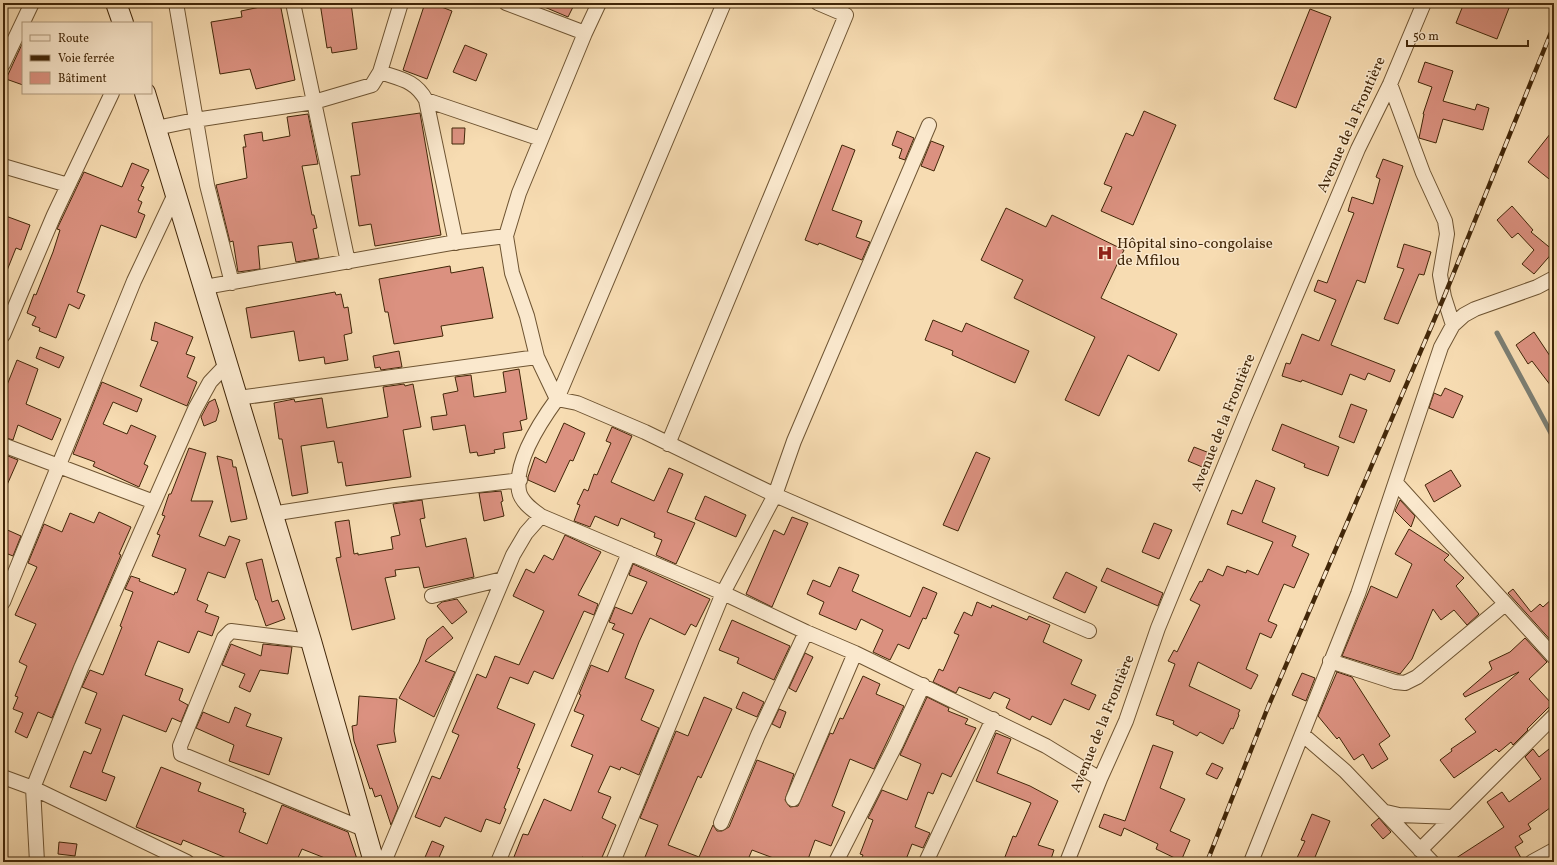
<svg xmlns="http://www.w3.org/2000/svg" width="1557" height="865" viewBox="0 0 1557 865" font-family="Vollkorn,serif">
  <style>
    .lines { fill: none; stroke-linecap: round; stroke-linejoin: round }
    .stream { stroke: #7c7e72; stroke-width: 5 }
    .building { fill: #db9180; stroke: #412608 }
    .street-casing { stroke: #6e5432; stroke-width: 16 }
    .secondary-casing { stroke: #412608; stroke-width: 22 }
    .street { stroke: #fae8cd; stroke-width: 14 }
    .secondary { stroke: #fae8cd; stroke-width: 20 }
    .rail-casing { stroke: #412608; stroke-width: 4.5 }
    .rail { stroke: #fae8cd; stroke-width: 3; stroke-dasharray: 9; stroke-linecap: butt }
    .labels { text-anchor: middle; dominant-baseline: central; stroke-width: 3; stroke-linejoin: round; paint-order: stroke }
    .street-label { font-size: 15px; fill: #412608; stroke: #fae8cd }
    .poi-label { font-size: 15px; fill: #412608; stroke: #fae8cd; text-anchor: start }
  </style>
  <rect width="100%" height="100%" fill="#f7dcb2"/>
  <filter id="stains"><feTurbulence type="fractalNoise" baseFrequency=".005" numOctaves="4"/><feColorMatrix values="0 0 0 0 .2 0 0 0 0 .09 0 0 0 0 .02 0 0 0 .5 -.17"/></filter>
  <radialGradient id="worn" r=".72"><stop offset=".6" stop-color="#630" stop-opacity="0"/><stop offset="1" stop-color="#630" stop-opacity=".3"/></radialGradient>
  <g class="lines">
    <path class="stream" d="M1497 333 1552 435H1554"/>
  </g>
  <path class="building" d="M259 3H280L295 80 256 89 250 69 220 74 211 22 242 17 241 11 260 7Z
    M320 3H351L357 49 332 53 331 47 327 48Z
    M425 3H431L452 11 427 79 403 70Z
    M535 3H575L568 17Z
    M1464 3H1495L1509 8 1497 39 1456 23Z
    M1310 9 1331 17 1296 108 1274 99Z
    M23 42V85L6 79Z
    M465 45 487 54 476 81 453 72Z
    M1425 62 1453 71 1443 101 1475 110 1477 104 1489 108 1483 130 1443 119 1436 143 1419 138 1424 114H1423L1432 87 1418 82Z
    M1144 111 1176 125 1133 225 1101 211 1112 187 1104 184 1126 133 1133 136Z
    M420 113 441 235 375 246 371 224 359 226 351 176 360 175 352 123Z
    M308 114 318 164 302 166 312 215H314L317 228 313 229 319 258 296 262 292 242 258 246 260 269 238 272 233 241 230 242 216 185 247 178 243 147H246L244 135 262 132 263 141 290 136 287 117Z
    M452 128H465L464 144H452Z
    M1554 129V183L1528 162Z
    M897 131 914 138 905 160 899 158 902 149 892 145Z
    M931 141 944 146 934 171 921 166Z
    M842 145 855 150 832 210 862 221 856 237 870 242 862 260 819 243 818 245 805 240Z
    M1383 159 1403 166 1365 283 1357 280 1331 345 1395 370 1390 382 1368 373 1365 380 1350 374 1342 395 1302 380 1301 382 1282 376 1286 363 1290 364 1302 334 1319 341 1336 300 1314 291 1318 280 1327 283 1354 213 1348 211 1352 197 1373 204 1380 179 1376 177Z
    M132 163 149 170 141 186 144 187 138 200 142 202 138 212 145 215 136 238 101 225 77 292 85 295 79 309 69 304 56 338 39 331 40 328 32 325 36 317 27 313 34 294 36 295 53 252 60 230 57 229 84 172 122 187Z
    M1512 206 1533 230 1531 232 1554 251 1534 274 1522 264 1534 250 1518 233 1512 238 1497 220Z
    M1006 208 1046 227 1052 215 1124 250 1101 298 1177 334 1159 371 1128 355 1099 416 1065 400 1095 337 1014 298 1023 280 981 260Z
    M3 215 30 225 21 250 16 248 4 278Z
    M1404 244 1431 252 1424 275 1419 274 1398 324 1384 319 1404 269 1397 267Z
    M450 266 451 273 483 267 493 318 441 326 443 336 394 344 388 312H385L379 279Z
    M335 292 336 295 341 294 344 308 348 307 352 333 344 335 348 360 325 364 324 357 299 361 294 331 251 338 246 308Z
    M933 320 962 332 966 323 1029 351 1015 383 952 355 953 351 925 340Z
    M155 322 193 337 186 354 195 357 187 377 197 382 187 406 140 386 158 342 151 340Z
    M1534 332 1554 362V390L1532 361 1528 364 1516 345Z
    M40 347 64 357 59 368 36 358Z
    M399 351 402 367 381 370 380 367 375 368 373 356Z
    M17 360 38 369 26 404 61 419 52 440 18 425 13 440 3 437V384L7 385Z
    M519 369 527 419 520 421 522 430 503 433 505 448 494 450 495 453 478 456 477 452 470 453 465 425 433 430 431 417 447 415 443 394 458 391 455 377 471 375 474 397 506 392 503 372Z
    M102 382 142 399 137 412 113 402 103 424 127 434 131 425 156 436 144 464 148 466 139 487 93 466 95 462 73 454Z
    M404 384 405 386 413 384 421 427 403 430 411 477 346 486 342 462 338 463 334 441 301 446 308 493 292 496 282 439H279L274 403 294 399 295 402 322 398 327 428 388 417 383 387Z
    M1445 388 1463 396 1453 418 1429 408 1434 393 1441 396Z
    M215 399 219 411 216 421 204 426 201 417 209 402Z
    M1351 404 1367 410 1354 443 1339 437Z
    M564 423 585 433 573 461 570 460 555 492 528 480V477L535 457 546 463Z
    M1282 424 1339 447 1328 476 1304 467 1305 464 1272 450Z
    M612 427 632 436 611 482 654 501 669 468 683 474 667 512 695 523 676 564 656 555 662 540 654 537 655 533 621 518 618 526 595 516 590 527 574 521 580 505 577 504 584 489 588 491 594 474 597 475 611 443 606 441Z
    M1194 447 1212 454 1207 469 1188 461Z
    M189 448 206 453 191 501H213L199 536 225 546 229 536 240 540 225 578 208 572 197 600 208 605 205 612 219 617 212 636 198 631 189 653 158 641 145 675 183 689 179 700 188 705 181 722 172 718 166 732 123 715 102 772 115 777 106 801 70 787 84 751 91 754 101 729 85 723 97 693 82 687 90 670 103 675 122 627 120 626 133 592 125 589 131 576 140 579 139 581 174 595 175 592 177 593 186 569 152 556 160 535 157 534 165 516 162 515 169 494H171Z
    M976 452 990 458 958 531 943 525Z
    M3 454 18 460 3 494Z
    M217 456 232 460 233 467H236L247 519 231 522Z
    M1451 470 1461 486 1434 502 1425 485Z
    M1256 480 1275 488 1262 522 1296 536 1292 546 1309 554 1294 588 1284 584 1268 621 1277 625 1271 638 1260 633 1246 669 1258 675 1251 689 1198 662 1189 686 1240 710 1238 714 1239 715 1233 729 1231 728 1223 744 1200 732 1197 736 1173 724 1174 721 1156 715 1175 664 1168 661 1174 650 1177 652 1200 605 1190 600 1200 581 1202 582 1208 569 1223 576 1227 566 1246 573 1247 570 1258 575 1273 542 1227 524 1232 510 1242 514Z
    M501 491 503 501 501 502 504 516 484 521 479 493Z
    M705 496 746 515 736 537 695 519Z
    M422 500 425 518 420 519 426 547 466 538 474 577 424 588 419 567 395 570 396 576 385 578 395 619 352 630 336 558 341 557 335 522 349 520 354 554 358 553V555L393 549 391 537 400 535 393 504Z
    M1400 500 1415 516 1411 527 1395 511Z
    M99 512 131 527 119 554 121 555 52 718 38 712 27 738 15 732 23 713 13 709 18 697 15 696 27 666 19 662 36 624 15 615 37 567 28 563 44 524 62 532 70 513 94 523Z
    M792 517 808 523 772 607 746 594 774 530 784 535Z
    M1154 523 1172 530 1159 559 1142 552Z
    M3 528 21 536 13 556 3 552Z
    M1409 529 1449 555 1444 560 1464 578 1456 586 1479 614 1467 625 1454 610 1441 620 1433 609 1412 659 1400 674 1342 656 1371 586 1397 598 1412 564 1395 554Z
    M565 535 601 552 578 595 598 604 594 615 584 611 553 679 534 671 528 684 510 677 497 708 535 724 517 768 520 769 504 808 506 809 500 824 486 819 481 832 445 817 440 827 415 817 432 776 440 779 459 735 452 732 477 674 486 678 495 656 519 665 544 611 513 596 526 569 534 573 544 555 553 560Z
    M262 559 272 602 278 600 285 619 266 626 257 600H256L246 563Z
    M633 564 710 599 696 627 691 624 685 635 650 618 639 642 625 678 654 690 641 720 659 728 639 775 621 767 620 770 610 766 598 792 611 797 602 818 616 825 600 862H595L582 857 580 862H512L523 834 528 835 544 799 571 811 593 755 571 746 584 715 574 711 581 695 579 694 591 665 608 672 624 634 612 629 615 624 609 622 615 607 632 614 647 582 629 575Z
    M839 567 859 575 852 591 910 617 923 587 937 593 926 619 923 618 909 649 898 644 890 660 873 652 883 630 861 619 856 630 819 614 824 602 807 594 813 580 830 587Z
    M1107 568 1163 593 1158 606 1101 581Z
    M1066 572 1097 587 1085 613 1053 598Z
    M1513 589 1531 612 1540 604 1543 607 1554 597V644L1508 593Z
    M457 599 467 612 452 624 437 606 442 602Z
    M977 602 991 608 992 605 1027 620 1029 616 1050 625 1043 642 1082 660 1071 684 1096 695 1089 710 1064 699 1051 725 1032 716 1030 720 1006 708 1010 699 994 692 990 699 959 687 956 693 933 682 939 669 943 671 959 635 954 633 964 612 972 616Z
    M732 620 790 646 774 680 737 663 739 658 719 650Z
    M443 626 453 638 425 661 455 672 434 717 399 698 419 662 427 639Z
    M1525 638 1547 662 1529 679 1552 704 1527 729 1528 730 1513 745 1511 742 1499 752 1496 749 1454 778 1440 760 1452 751 1451 749 1476 732 1465 719 1519 672 1465 697 1463 694 1492 669 1489 662 1510 652Z
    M231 644 261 656 263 644 292 647 288 674 260 670 250 692 239 687 245 674 222 665Z
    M805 653 813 657 796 692 789 688Z
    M1337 672 1352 677 1390 736 1379 744 1388 759 1372 769 1363 754 1354 760 1339 737 1337 739 1318 716Z
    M1302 673 1315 678 1306 701 1292 695Z
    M863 676 880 684 876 694 904 706 874 769 850 759 832 806 845 812 831 846 815 840 807 862H784L752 850 747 862H643L658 825 640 818 676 731 688 736 704 697 732 709 701 778 698 776 668 845 699 857 713 825 717 831H722L729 827 757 760 794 774 785 800 790 807 798 806 830 733 833 734 840 718 843 719Z
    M743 692 764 702 757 717 736 708Z
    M359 696 397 699 394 731 396 742 377 745 398 808 391 825 381 795 375 797 372 788 370 789 354 741 352 726 357 725Z
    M927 697 949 708 948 711 968 719 965 724 976 728 951 777 942 773 933 794 928 792 915 827 930 833 923 848 912 844 905 862H860L863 855 860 854 873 820 868 818 882 790 907 800 921 764 900 755Z
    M235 707 251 714 246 726 282 738 269 775 229 761 234 745 196 728 203 712 229 723Z
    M779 709 786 712 780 728 772 724Z
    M996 733 1011 739 997 773 1030 786 1058 801 1038 845 1054 850 1050 862H1003L1013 836 1016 837 1031 803 976 781Z
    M1153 745 1173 752 1160 788 1185 799 1170 831 1190 840 1181 861 1156 849 1158 844 1124 828 1121 836 1099 827 1104 814 1125 821Z
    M1554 745V805L1528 824 1531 829 1519 836 1523 842 1515 847 1521 858 1514 862H1450L1504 827 1487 802 1502 792 1509 802 1541 779 1525 757 1533 749 1539 757Z
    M1212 763 1223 768 1217 779 1206 774Z
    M161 767 201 783 198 791 244 809 243 812 246 813 239 832 267 844 282 805 348 832 358 862H335L302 849 296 862 283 858 281 862H236L183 840 181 845 136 827Z
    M1312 814 1330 821 1313 862H1295L1305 841 1301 840Z
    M1379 818 1391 832 1383 839 1371 825Z
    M432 841 444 846 437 862H423Z
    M59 842 77 844 75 856 58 854Z"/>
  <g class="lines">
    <g class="street-casing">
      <path id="street" d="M176 3 207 185 232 283
        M293 3 348 262
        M506 3 585 33
        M724 3 557 399C541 421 514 462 519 491 521 502 533 510 541 516L723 593 806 632 855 653 1046 746 1100 779
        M3 64 32 3
        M380 72C400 79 415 80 426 100L456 243
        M1390 84 1423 173 1445 221 1447 234 1440 275 1444 297 1453 325
        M426 100 541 139
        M156 128 195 120 314 102 372 85 380 72 401 3
        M3 166 68 185
        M205 287 451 243 506 236
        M3 335 54 215 112 93
        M238 398 537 357
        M557 399 577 403 645 432 775 495 1089 631
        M557 399 537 357 527 316 512 273 506 236 519 193 585 33 599 3
        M668 444 846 15 818 3
        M3 445 154 502
        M1396 483 1554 657
        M271 514 395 495 520 480
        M432 596 503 579
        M3 602 134 281 175 194
        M311 641 231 631 224 638 180 746 181 754 366 830
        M1330 661 1395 682 1405 683 1417 677 1505 604
        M1302 734 1345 771 1432 862
        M3 777 33 788 187 862
        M793 799 855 653
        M1386 812 1399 815 1453 817
        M721 823 758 735 806 632
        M1420 850 1554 716
        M37 862 33 788 81 668 195 409 210 382 228 363
        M384 862 513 555 526 533 541 516
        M498 862 629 553
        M613 862 723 593 775 495 794 441 814 394 929 125
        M836 862 896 744 923 685
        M926 862 993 719
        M1067 862 1100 779 1126 721 1158 628 1245 416 1358 149 1390 84 1424 3
        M1251 862 1358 594 1441 347 1453 325 1464 315 1475 309 1537 287 1554 278
        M1532 862 1554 850"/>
    </g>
    <g class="secondary-casing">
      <path id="secondary" d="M116 3 123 23
        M145 93 311 641 374 862"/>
    </g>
    <use href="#street" class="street"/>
    <use href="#secondary" class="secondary"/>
    <g class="rail-casing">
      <path id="rail" d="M1207 862 1268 707 1444 297 1554 25"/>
    </g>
    <use href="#rail" class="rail"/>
  </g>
  <defs>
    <g id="hospital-bare" transform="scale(1.2)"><path d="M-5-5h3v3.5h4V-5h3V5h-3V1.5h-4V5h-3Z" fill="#8f2418" stroke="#fae8cd" stroke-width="2.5" paint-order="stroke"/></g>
  </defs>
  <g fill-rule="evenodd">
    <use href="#hospital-bare" x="1105" y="253"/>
  </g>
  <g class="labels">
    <g class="street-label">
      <text transform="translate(1352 125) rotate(-66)">Avenue de la Frontière</text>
      <text transform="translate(1224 423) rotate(-68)">Avenue de la Frontière</text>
      <text transform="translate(1103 724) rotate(-68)">Avenue de la Frontière</text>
    </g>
    <g class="poi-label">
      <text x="1117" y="244">Hôpital sino-congolaise<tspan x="1117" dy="17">de Mfilou</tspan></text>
    </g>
  </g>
  <rect width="1557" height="865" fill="none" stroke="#f7dcb2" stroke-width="16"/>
  <rect x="4" y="4" width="1549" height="857" fill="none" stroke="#412608" stroke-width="2"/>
  <rect x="8" y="8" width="1541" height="849" fill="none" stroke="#412608"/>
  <rect x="22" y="22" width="130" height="72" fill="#fae8cd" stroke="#b09a7e"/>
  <rect x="30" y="35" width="20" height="6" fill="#fae8cd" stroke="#b09a7e"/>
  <text x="58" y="42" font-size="12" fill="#412608">Route</text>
  <rect x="30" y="55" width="20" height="6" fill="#412608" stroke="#b09a7e"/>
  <text x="58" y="62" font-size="12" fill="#412608">Voie ferrée</text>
  <rect x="30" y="72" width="20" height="12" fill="#db9180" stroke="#b09a7e"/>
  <text x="58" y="82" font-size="12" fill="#412608">Bâtiment</text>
  <path d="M1407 40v6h121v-6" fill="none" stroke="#412608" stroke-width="2"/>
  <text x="1413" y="40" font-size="12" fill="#412608" stroke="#fae8cd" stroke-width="3" paint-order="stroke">50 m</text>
  <rect width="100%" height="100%" filter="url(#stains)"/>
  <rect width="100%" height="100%" fill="url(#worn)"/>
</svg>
